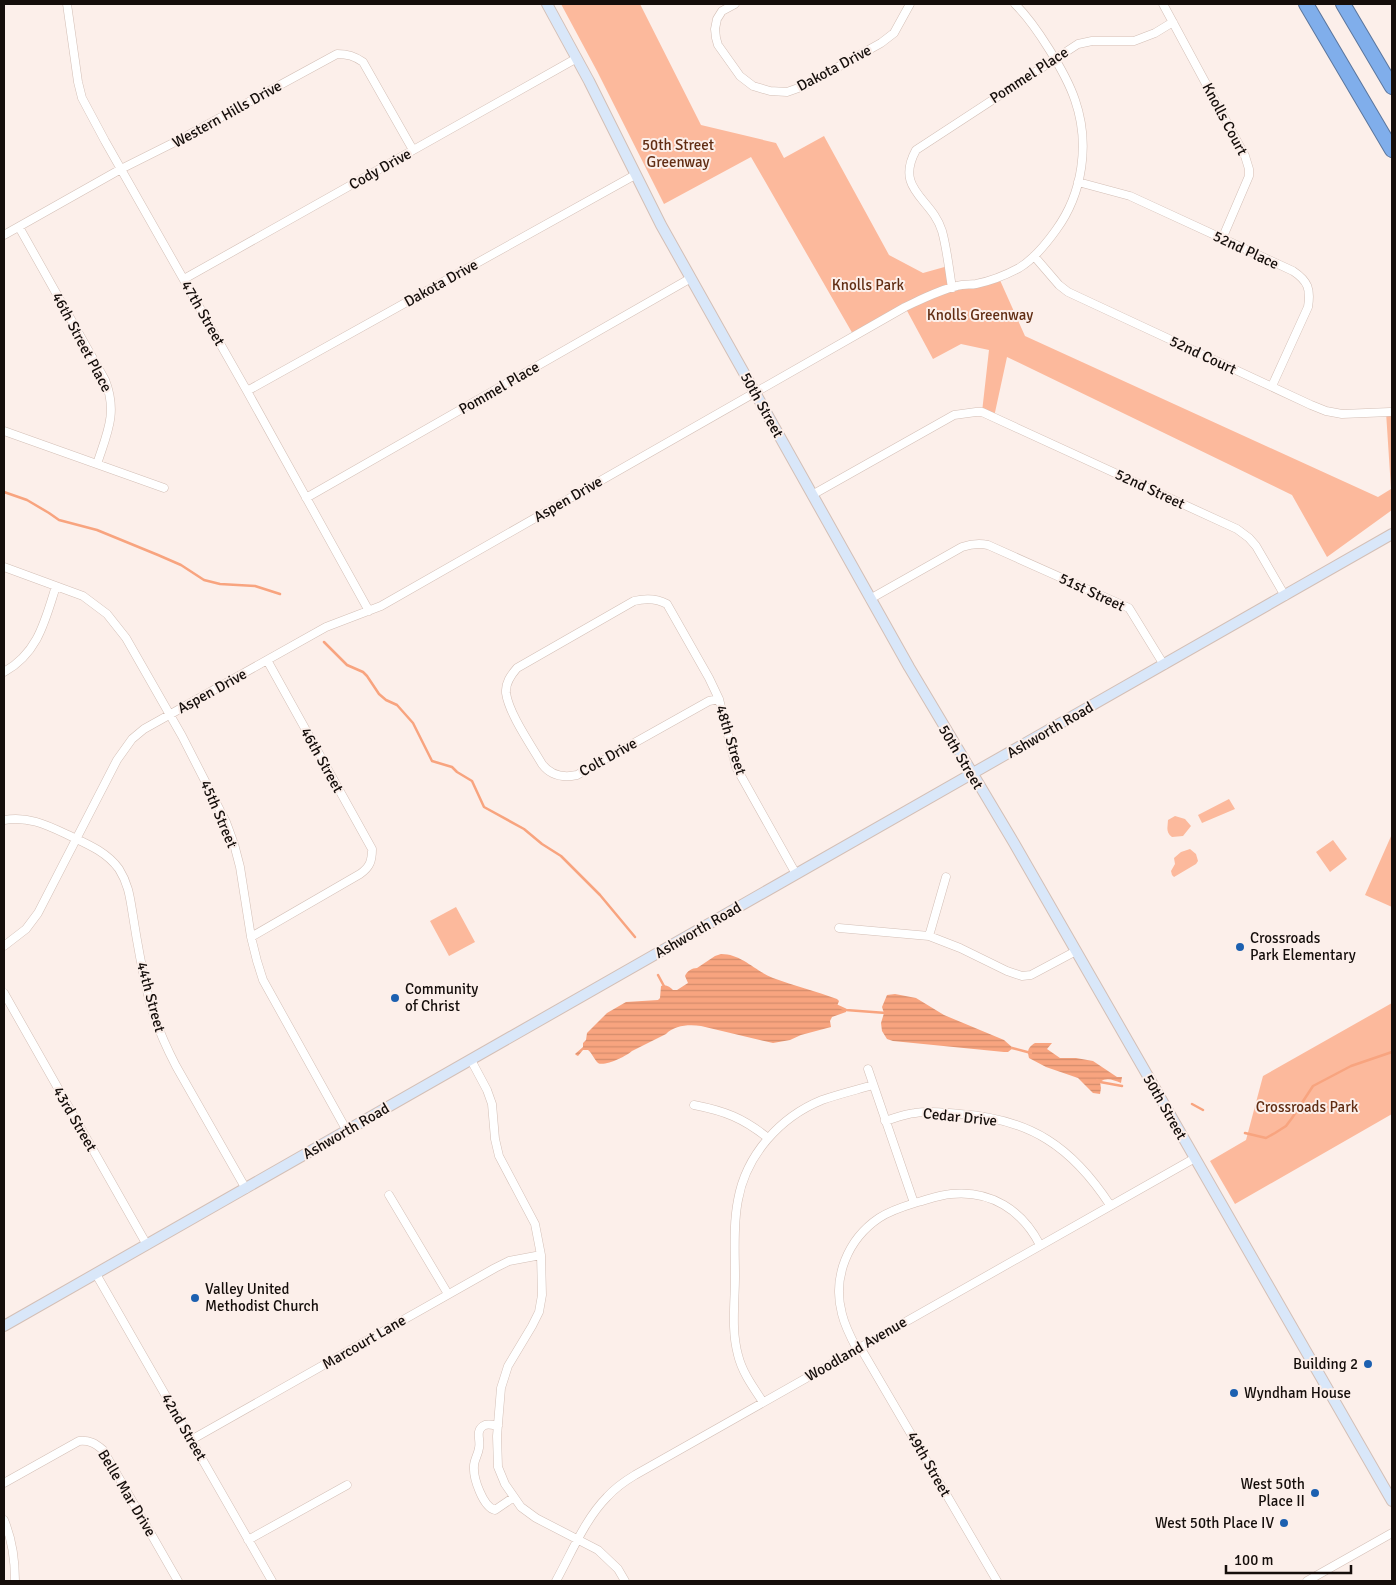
<svg xmlns="http://www.w3.org/2000/svg" width="1396" height="1585" viewBox="0 0 1396 1585" font-family="Signika,sans-serif">
  <style>
    .green { fill: #fcb99c }
    .water { fill: url(#water-rules) }
    .lines { fill: none; stroke-linecap: round; stroke-linejoin: round }
    .stream { stroke: #f8a47f; stroke-width: 2.5 }
    .minor-casing { stroke: #d3bfb6; stroke-width: 9 }
    .secondary-casing { stroke: #d3bfb6; stroke-width: 12 }
    .motorway-casing { stroke: #5b769d; stroke-width: 16 }
    .minor { stroke: #fff; stroke-width: 8 }
    .secondary { stroke: #d9e7f9; stroke-width: 10 }
    .motorway { stroke: #80aeeb; stroke-width: 14 }
    .poi-dot { fill: #1c60b0; stroke: #fcefea; stroke-width: 2 }
    .labels { text-anchor: middle; dominant-baseline: central; stroke-width: 4; stroke-linejoin: round; paint-order: stroke }
    .street-label { font-size: 15px; fill: #150e0b; stroke: #fcefea }
    .park-label { font-size: 15px; fill: #612d13; stroke: #fcefea }
    .poi-label { font-size: 15px; fill: #150e0b; stroke: #fcefea; text-anchor: start }
  </style>
  <defs>
    <pattern id="water-rules" width="6" height="5" patternUnits="userSpaceOnUse" patternTransform="scale(1.25)"><rect width="6" height="5" fill="#f8a47f"/><path d="M0 2.5h6" fill="none" stroke="#d48c6c"/></pattern>
  </defs>
  <rect width="100%" height="100%" fill="#fcefea"/>
  <path class="green" d="M561 4H640L701 125 776 143 784 158 824 136 889 255 923 273 948 266 952 287 999 278 1025 336 1378 497 1391 489 1386 412H1392V510L1327 557 1292 495 1007 357 994 417 982 412 989 350 961 344 933 359 905 307 854 336 751 157 664 204 597 71Z
    M1229 799 1235 809 1202 823 1198 815Z
    M1175 816 1185 819 1191 826 1183 836 1172 837C1165 832 1168 826 1168 820Z
    M1392 834V907L1365 895Z
    M1333 840 1347 859 1330 872 1316 852Z
    M1190 849 1196 854 1198 861 1196 864 1174 877 1172 875 1171 871 1175 864 1174 858 1181 852Z
    M456 907 475 942 449 956 430 921Z
    M1392 1003V1114L1235 1204 1210 1161 1246 1140 1263 1076Z"/>
  <path class="water" d="M721 954C742 954 755 971 773 978 794 986 816 991 837 999L839 1001 837 1006 846 1010V1012L832 1017 830 1021 831 1027 801 1035 790 1040 773 1043 701 1026C690 1024 674 1025 666 1034L632 1051C627 1056 604 1067 598 1063 594 1059 592 1053 588 1050H583L578 1056 576 1055 575 1054 583 1047V1043L586 1040 587 1033 607 1013 626 1002 658 1000 660 998 661 986C666 984 670 987 673 990H677L688 983 685 976C687 971 692 968 697 968L715 956Z
    M895 994 916 998 944 1015 1004 1040 1013 1048 1008 1052H1004L893 1041 887 1039 882 1031 881 1023 884 1013 882 1007 887 995Z
    M1035 1043H1052L1047 1049 1060 1058H1076L1093 1061 1117 1077H1122L1121 1083C1113 1080 1107 1077 1100 1082L1101 1088 1100 1094 1093 1093 1078 1078 1046 1067 1029 1058C1027 1051 1028 1047 1035 1043Z"/>
  <g class="lines">
    <path class="stream" d="M4 492 27 500 49 513 59 520 97 530 158 555 181 565 204 580 220 584 255 586 280 594
      M324 642 347 665 363 672 367 676 379 694 386 700 397 705 413 723 432 761 452 767 457 772 472 781 484 807 524 829 542 844 561 856 600 895 635 937
      M658 975 665 988
      M835 1005 846 1010 886 1013
      M1012 1048 1031 1053
      M1097 1080 1100 1082 1122 1086
      M1192 1104 1203 1110
      M1245 1133 1266 1138 1275 1133 1286 1126 1292 1118 1313 1086 1351 1066 1392 1052"/>
    <g class="minor-casing">
      <path id="minor" d="M67 4 78 82 82 98 105 141 247 391 369 611
        M735 4 722 11 717 19 715 29 716 38 718 45 740 76 753 86 770 91 787 92 804 86 881 43 894 33 910 4
        M1163 4 1245 156 1249 169V176L1222 239
        M1078 182 1130 196 1293 271C1308 281 1311 289 1308 307L1272 386
        M19 227 105 380C118 413 107 433 97 464
        M4 235 121 169 181 139 337 54C348 54 354 56 363 62L413 150
        M1034 256 1059 285 1068 292 1311 405 1326 411 1342 414 1390 412
        M184 279 577 58
        M952 288C949 269 947 249 942 231 932 198 894 190 916 150L1078 44 1092 41H1134L1155 33 1173 22
        M247 391 635 175
        M4 431 164 488
        M812 495 954 415 976 412H982L1237 529 1249 538 1256 546 1285 596
        M306 498 691 278
        M4 567 83 596 107 614 126 638 182 736 226 822 234 844 240 867 251 937 257 961 263 980 347 1131
        M870 599 962 547C971 544 979 543 988 545L1129 608 1164 665
        M4 672C38 653 45 621 56 586
        M719 699 709 701 577 775C563 778 551 776 542 764 531 745 509 714 506 693 505 683 511 675 517 668L634 601C646 598 656 598 667 604L709 678 719 699 736 767 796 874
        M4 820C27 816 45 824 66 834 85 843 106 851 119 869 129 885 130 898 133 916 137 942 142 969 148 995 154 1020 164 1043 176 1066L246 1189
        M839 928 929 936 960 948 1007 971 1022 976 1031 975 1076 951
        M929 936 946 877
        M251 937 360 874C370 867 372 861 372 849L267 660
        M4 946 26 929 38 913 117 760 132 739 144 729 326 627 381 606 905 307C922 299 939 290 957 286 964 284 970 285 976 284 991 281 1006 275 1019 268 1034 259 1046 244 1056 230 1083 193 1090 143 1075 100 1069 82 1059 65 1049 49 1039 33 1028 17 1015 4
        M4 993 147 1245
        M471 1060 487 1090 492 1104 495 1139 499 1156 535 1224 541 1255 542 1295 539 1312 532 1326 508 1366 501 1388 497 1436 498 1467 505 1484 521 1507 536 1518 598 1550 618 1569 625 1581
        M868 1069 914 1203
        M694 1105C725 1111 743 1118 768 1138
        M885 1121C895 1118 905 1114 915 1113 930 1110 945 1113 960 1114 1031 1119 1072 1147 1110 1205
        M389 1195 448 1294
        M96 1274 272 1581
        M860 1347 997 1581
        M857 1349C851 1338 845 1326 842 1314 832 1277 848 1239 879 1218 891 1210 905 1206 918 1202 929 1199 940 1195 951 1194 991 1190 1022 1210 1040 1245
        M763 1402C753 1387 742 1372 738 1355 731 1330 735 1302 735 1276 735 1251 733 1225 738 1200 746 1155 780 1117 822 1100 839 1094 856 1090 873 1085
        M498 1426C493 1425 487 1423 483 1426 475 1432 481 1440 479 1448 478 1455 474 1460 474 1466 473 1478 483 1507 495 1510L514 1497
        M191 1440 495 1268 509 1261 541 1255
        M4 1483 79 1441C89 1440 95 1443 103 1450L178 1581
        M4 1520C12 1539 15 1560 15 1581
        M248 1540 347 1485
        M556 1581C571 1554 585 1519 607 1497 615 1488 625 1481 635 1475L1195 1158
        M1307 1581 1392 1533"/>
    </g>
    <g class="secondary-casing">
      <path id="secondary" d="M547 4 589 81 661 225 909 667 1014 843 1392 1501
        M4 1326 1392 534"/>
    </g>
    <g class="motorway-casing">
      <path id="motorway" d="M1306 4 1392 150
        M1343 4 1392 87"/>
    </g>
    <use href="#minor" class="minor"/>
    <use href="#secondary" class="secondary"/>
    <use href="#motorway" class="motorway"/>
  </g>
  <g class="poi-dot">
    <circle cx="1240" cy="947" r="5"/>
    <circle cx="395" cy="998" r="5"/>
    <circle cx="195" cy="1298" r="5"/>
    <circle cx="1368" cy="1364" r="5"/>
    <circle cx="1234" cy="1393" r="5"/>
    <circle cx="1315" cy="1493" r="5"/>
    <circle cx="1284" cy="1523" r="5"/>
  </g>
  <g class="labels">
    <g class="street-label">
      <text transform="translate(834 68) rotate(-28)">Dakota Drive</text>
      <text transform="translate(1029 75) rotate(-33)">Pommel Place</text>
      <text transform="translate(227 114) rotate(-29)">Western Hills Drive</text>
      <text transform="translate(1225 119) rotate(62)">Knolls Court</text>
      <text transform="translate(380 169) rotate(-29)">Cody Drive</text>
      <text transform="translate(1246 250) rotate(25)">52nd Place</text>
      <text transform="translate(441 283) rotate(-29)">Dakota Drive</text>
      <text transform="translate(203 313) rotate(60)">47th Street</text>
      <text transform="translate(82 342) rotate(62)">46th Street Place</text>
      <text transform="translate(1203 355) rotate(25)">52nd Court</text>
      <text transform="translate(499 388) rotate(-30)">Pommel Place</text>
      <text transform="translate(762 405) rotate(61)">50th Street</text>
      <text transform="translate(1150 489) rotate(25)">52nd Street</text>
      <text transform="translate(568 499) rotate(-30)">Aspen Drive</text>
      <text transform="translate(1092 592) rotate(25)">51st Street</text>
      <text transform="translate(212 691) rotate(-29)">Aspen Drive</text>
      <text transform="translate(1050 730) rotate(-30)">Ashworth Road</text>
      <text transform="translate(731 740) rotate(73)">48th Street</text>
      <text transform="translate(608 757) rotate(-29)">Colt Drive</text>
      <text transform="translate(961 757) rotate(59)">50th Street</text>
      <text transform="translate(322 760) rotate(61)">46th Street</text>
      <text transform="translate(219 814) rotate(67)">45th Street</text>
      <text transform="translate(698 930) rotate(-30)">Ashworth Road</text>
      <text transform="translate(151 997) rotate(75)">44th Street</text>
      <text transform="translate(1165 1107) rotate(60)">50th Street</text>
      <text transform="translate(960 1117) rotate(6)">Cedar Drive</text>
      <text transform="translate(75 1119) rotate(60)">43rd Street</text>
      <text transform="translate(346 1131) rotate(-30)">Ashworth Road</text>
      <text transform="translate(364 1342) rotate(-30)">Marcourt Lane</text>
      <text transform="translate(856 1349) rotate(-30)">Woodland Avenue</text>
      <text transform="translate(184 1427) rotate(60)">42nd Street</text>
      <text transform="translate(929 1464) rotate(60)">49th Street</text>
      <text transform="translate(127 1493) rotate(59)">Belle Mar Drive</text>
    </g>
    <g class="park-label">
      <text x="678" y="145">50th Street<tspan x="678" dy="17">Greenway</tspan></text>
      <text x="868" y="285">Knolls Park</text>
      <text x="980" y="315">Knolls Greenway</text>
      <text x="1307" y="1107">Crossroads Park</text>
    </g>
    <g class="poi-label">
      <text x="1250" y="938">Crossroads<tspan x="1250" dy="17">Park Elementary</tspan></text>
      <text x="405" y="989">Community<tspan x="405" dy="17">of Christ</tspan></text>
      <text x="205" y="1289">Valley United<tspan x="205" dy="17">Methodist Church</tspan></text>
      <text x="1358" y="1364" text-anchor="end">Building 2</text>
      <text x="1244" y="1393">Wyndham House</text>
      <text x="1305" y="1484" text-anchor="end">West 50th<tspan x="1305" dy="17">Place II</tspan></text>
      <text x="1274" y="1523" text-anchor="end">West 50th Place IV</text>
    </g>
  </g>
  <rect width="1396" height="1585" fill="none" stroke="#150e0b" stroke-width="10"/>
  <path d="M1226 1565v8h125v-8" fill="none" stroke="#150e0b" stroke-width="2.5"/>
  <text x="1234" y="1565" font-size="15" fill="#150e0b" stroke="#fcefea" stroke-width="4" paint-order="stroke">100 m</text>
</svg>
